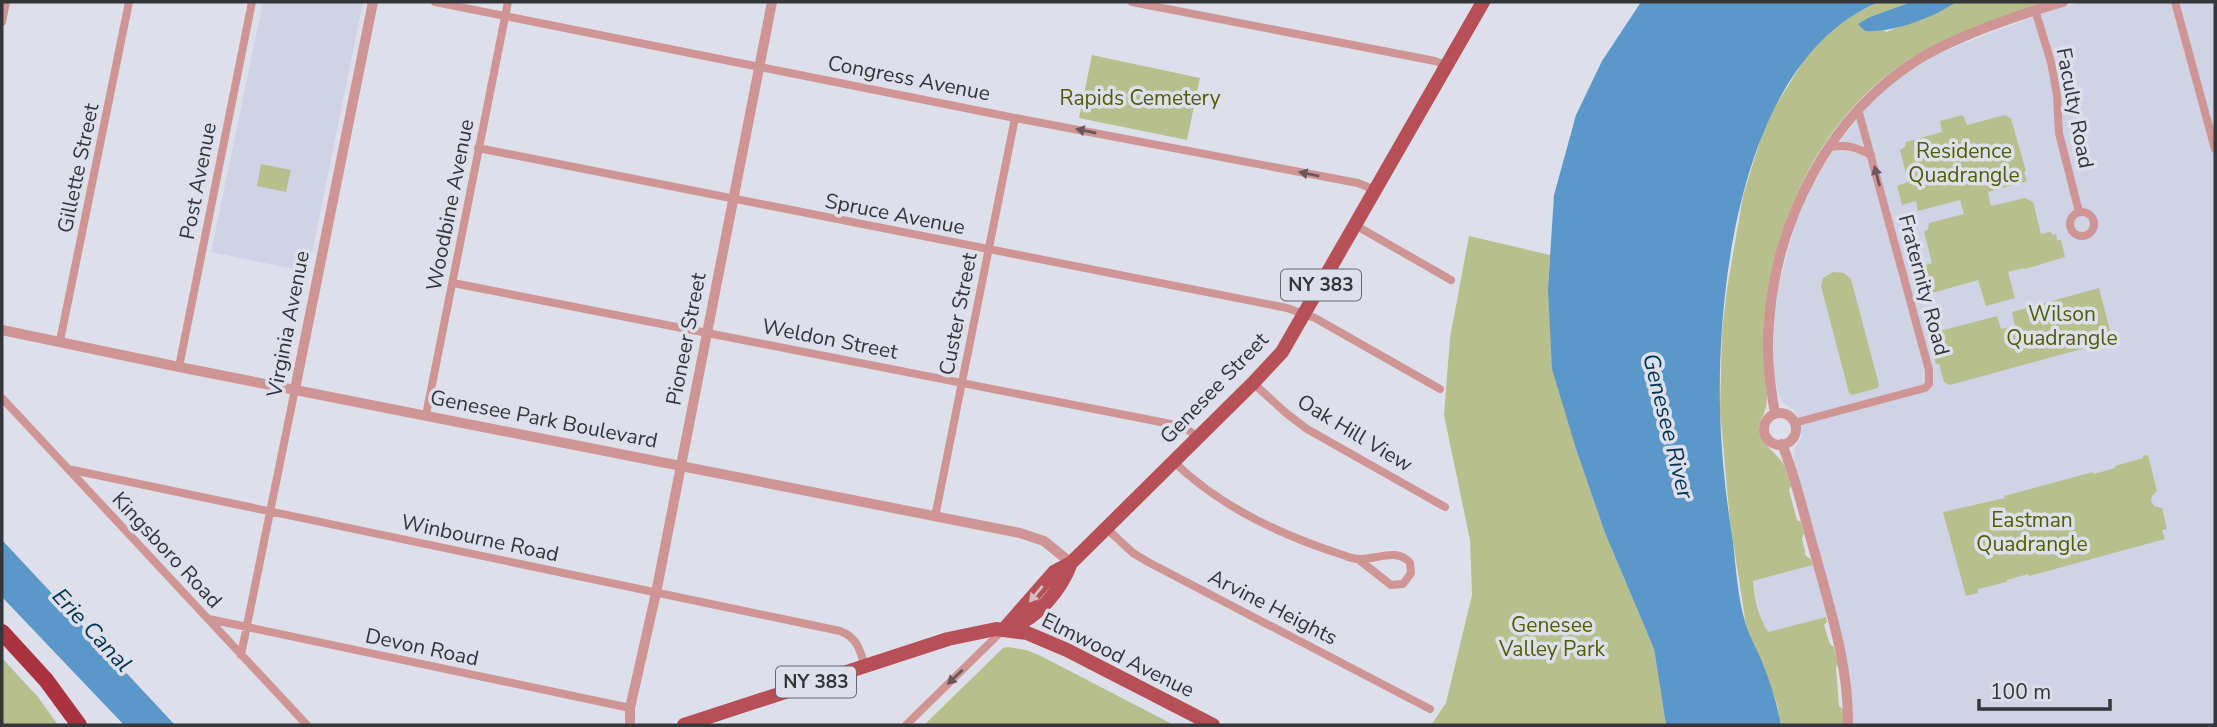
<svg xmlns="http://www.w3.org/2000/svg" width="2217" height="727" viewBox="0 0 2217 727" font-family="'Nunito Sans',sans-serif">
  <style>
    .built { fill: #cfd3e5 }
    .green { fill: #b7c08d }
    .water { fill: #5b98c9 }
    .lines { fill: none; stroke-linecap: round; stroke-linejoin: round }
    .minor { stroke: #cf9595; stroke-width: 8 }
    .tertiary { stroke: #cf9595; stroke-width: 10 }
    .primary { stroke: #b75056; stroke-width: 14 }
    .motorway { stroke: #ab323f; stroke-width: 16 }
    .oneway { fill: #6b575a }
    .oneway2 { fill: #d4bcc5 }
    .labels { text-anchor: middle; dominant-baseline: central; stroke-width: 7; stroke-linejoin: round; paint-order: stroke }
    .shield { fill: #dde0ea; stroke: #67696f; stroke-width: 2 }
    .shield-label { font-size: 19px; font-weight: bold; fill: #35363a }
    .street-label { font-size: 21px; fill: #35363a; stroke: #dde0ea }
    .park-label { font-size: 21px; fill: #535c03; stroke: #dde0ea }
    .water-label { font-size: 23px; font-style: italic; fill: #013354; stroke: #dde0ea }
  </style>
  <rect width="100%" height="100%" fill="#dde0ea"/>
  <path class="built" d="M263 2H363L308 272 211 252Z
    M2083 2H2215V725H1853L1850 674 1836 614 1768 633 1761 621 1753 581 1822 563 1794 461 1795 448 1802 436 1796 412 1783 402 1778 394 1774 371 1773 330 1779 284 1795 225 1811 188 1833 151 1868 106 1895 81 1934 56 1957 46 2049 11Z"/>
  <path class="green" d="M1879 2H1911L1870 17 1886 32 1933 14 1956 2H2047C2020 13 1992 24 1964 35 1949 41 1933 45 1920 53 1817 111 1761 240 1764 355 1764 371 1769 391 1766 407 1764 416 1757 423 1760 432 1763 445 1775 452 1782 462 1787 469 1788 478 1791 486L1789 490 1797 520 1801 522 1804 534 1802 538 1806 556 1811 559 1813 565 1753 581C1755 600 1758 616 1768 632L1826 617 1827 622 1824 625 1830 644 1834 647 1838 664 1836 668 1839 706 1843 709V725H1781L1777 704 1746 625 1730 522 1720 410 1722 331 1727 289 1743 196 1764 128 1773 110 1804 60 1824 37 1853 15Z
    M1092 55 1200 78 1187 140 1079 118Z
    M1963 115 1967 125 2005 115 2011 119 2026 171 2024 172 2027 181 1988 192 1991 206 2025 198 2033 202 2041 234 2051 232 2052 235 2056 234 2057 240H2061L2065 257 2025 269 2024 268 2008 272 2015 298 1986 306 1978 280 1925 295 1919 267 1932 263 1924 232 1928 229 1929 223 1964 214 1960 200 1918 211 1916 201 1902 205 1897 186 1908 182 1900 150 1905 147 1906 142 1942 132 1940 121Z
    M261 164 291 170 286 192 257 186Z
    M1469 236 1550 255 1548 289 1577 452 1605 533 1654 649 1666 725H1431L1446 703 1472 595 1470 540 1444 415 1450 338Z
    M1833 272 1844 273 1851 279 1879 385 1878 388 1852 395 1849 393 1821 286 1823 278Z
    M2099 288 2112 338 2111 341 1950 385 1944 382 1939 364H1936L1928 334 1997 316 2001 329 2015 326 2012 312Z
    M2148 455 2157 491 2152 496 2151 500 2154 506 2162 508 2167 529 2162 530 2165 539 2029 576 2028 574 2007 580V582L1978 589V593L1966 596 1943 512 2005 498 2004 496 2093 472 2094 474 2115 468V466L2143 458V456Z
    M1008 647 1026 650 1039 655 1174 725H924L1003 648Z
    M2 658 38 697 58 725H2Z"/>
  <path class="water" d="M1641 2H1879C1743 58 1717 281 1720 410 1721 454 1726 498 1733 542 1736 569 1738 599 1746 625 1750 637 1756 648 1761 659 1770 681 1777 703 1781 725H1666L1654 649 1605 533 1577 452 1552 369 1548 289 1554 195 1576 115 1602 61Z
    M1911 2H1956C1933 18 1892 33 1865 31L1858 24 1870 17Z
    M2 540 175 725H124L2 597Z"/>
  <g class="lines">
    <path class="minor" d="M435 2 1015 118 1358 183 1375 190
      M1132 2 1435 61 1446 65
      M2175 2 2215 149
      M2035 10 2051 62 2057 95 2059 133 2079 212
      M2 22 6 2
      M1829 147C1846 144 1856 147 1871 155
      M478 148 1287 308 1315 318 1440 389
      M2070 224a12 12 0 1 1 24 0a12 12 0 1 1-24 0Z
      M1355 225 1451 280
      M453 283 1176 425 1185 428 1198 437
      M60 341 129 2
      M179 367 252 2
      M1253 383 1286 413 1307 429 1445 507
      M2 398 307 725
      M426 415 508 2
      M1794 423 1925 388 1929 384V370L1858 109
      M1173 461C1220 507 1280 535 1343 555 1348 557 1354 559 1359 559 1376 560 1397 547 1410 563L1411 573 1403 584 1391 585 1358 559
      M68 469 840 631C857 637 860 650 865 666
      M935 517 1015 118
      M1106 528 1133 553 1148 562 1430 709
      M209 619 630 708
      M241 655 295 389
      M906 725 1004 629"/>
    <path class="tertiary" d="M2 330 179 367 1020 533 1044 541 1071 563
      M295 389 373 2
      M1764 429a16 16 0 1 1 32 0a16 16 0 1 1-32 0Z
      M1775 414C1770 384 1766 354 1769 323 1776 220 1830 114 1919 59 1957 36 2020 14 2063 2
      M1782 444C1797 481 1805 520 1816 557 1831 612 1849 668 1848 725
      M630 725V708L656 593 772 2"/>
    <path class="primary" d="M1009 628C1037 619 1061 590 1071 563
      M1004 629 1054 572 1071 563 1253 383 1282 352 1483 2
      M684 725 948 639 996 629 1027 633 1067 650 1213 725"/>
    <path class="motorway" d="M2 632 46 680 79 725"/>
  </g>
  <defs><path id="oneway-solid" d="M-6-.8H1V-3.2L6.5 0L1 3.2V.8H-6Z" transform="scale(1.75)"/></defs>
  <g class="oneway">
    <use href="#oneway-solid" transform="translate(1086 131) rotate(-169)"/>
    <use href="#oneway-solid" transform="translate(1309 174) rotate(-169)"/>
    <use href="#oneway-solid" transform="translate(1877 176) rotate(-105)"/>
    <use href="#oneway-solid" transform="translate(955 677) rotate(136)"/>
  </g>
  <use class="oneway2" href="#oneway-solid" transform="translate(1036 594) rotate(129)"/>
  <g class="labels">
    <g class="shield">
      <rect x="1281" y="269.5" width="80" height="31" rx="5"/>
      <rect x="776" y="666.5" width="80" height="31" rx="5"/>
    </g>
    <g class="shield-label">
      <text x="1321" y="285">NY 383</text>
      <text x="816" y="682">NY 383</text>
    </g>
    <g class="street-label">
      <text transform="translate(909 78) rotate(11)">Congress Avenue</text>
      <text transform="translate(2075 108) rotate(79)">Faculty Road</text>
      <text transform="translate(78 168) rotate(-78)">Gillette Street</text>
      <text transform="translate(198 181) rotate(-79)">Post Avenue</text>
      <text transform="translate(450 205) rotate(-79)">Woodbine Avenue</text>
      <text transform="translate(895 214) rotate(11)">Spruce Avenue</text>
      <text transform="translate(1924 285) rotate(75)">Fraternity Road</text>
      <text transform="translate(958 314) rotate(-79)">Custer Street</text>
      <text transform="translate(288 324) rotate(-79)">Virginia Avenue</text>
      <text transform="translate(686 339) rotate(-79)">Pioneer Street</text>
      <text transform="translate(830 339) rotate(11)">Weldon Street</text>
      <text transform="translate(1214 388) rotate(-46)">Genesee Street</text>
      <text transform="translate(544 419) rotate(11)">Genesee Park Boulevard</text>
      <text transform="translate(1355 433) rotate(31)">Oak Hill View</text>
      <text transform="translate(480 538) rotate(12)">Winbourne Road</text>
      <text transform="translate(167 550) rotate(47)">Kingsboro Road</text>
      <text transform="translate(1273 607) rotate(27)">Arvine Heights</text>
      <text transform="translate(422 647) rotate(12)">Devon Road</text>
      <text transform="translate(1118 655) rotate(26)">Elmwood Avenue</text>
    </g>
    <g class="park-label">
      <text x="1140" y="98">Rapids Cemetery</text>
      <text x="1964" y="151">Residence<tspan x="1964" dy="24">Quadrangle</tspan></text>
      <text x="2062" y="314">Wilson<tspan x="2062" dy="24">Quadrangle</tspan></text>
      <text x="2032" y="520">Eastman<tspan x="2032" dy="24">Quadrangle</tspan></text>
      <text x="1552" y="625">Genesee<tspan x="1552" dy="24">Valley Park</tspan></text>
    </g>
    <g class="water-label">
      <text transform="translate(1668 426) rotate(76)">Genesee River</text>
      <text transform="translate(92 630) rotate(47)">Erie Canal</text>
    </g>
  </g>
  <rect width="2217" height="727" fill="none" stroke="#35363a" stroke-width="7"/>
  <path d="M1979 699v10h131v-10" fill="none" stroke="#35363a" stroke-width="3.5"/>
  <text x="1990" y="699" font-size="21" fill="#35363a" stroke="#dde0ea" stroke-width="5" paint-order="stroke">100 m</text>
</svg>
